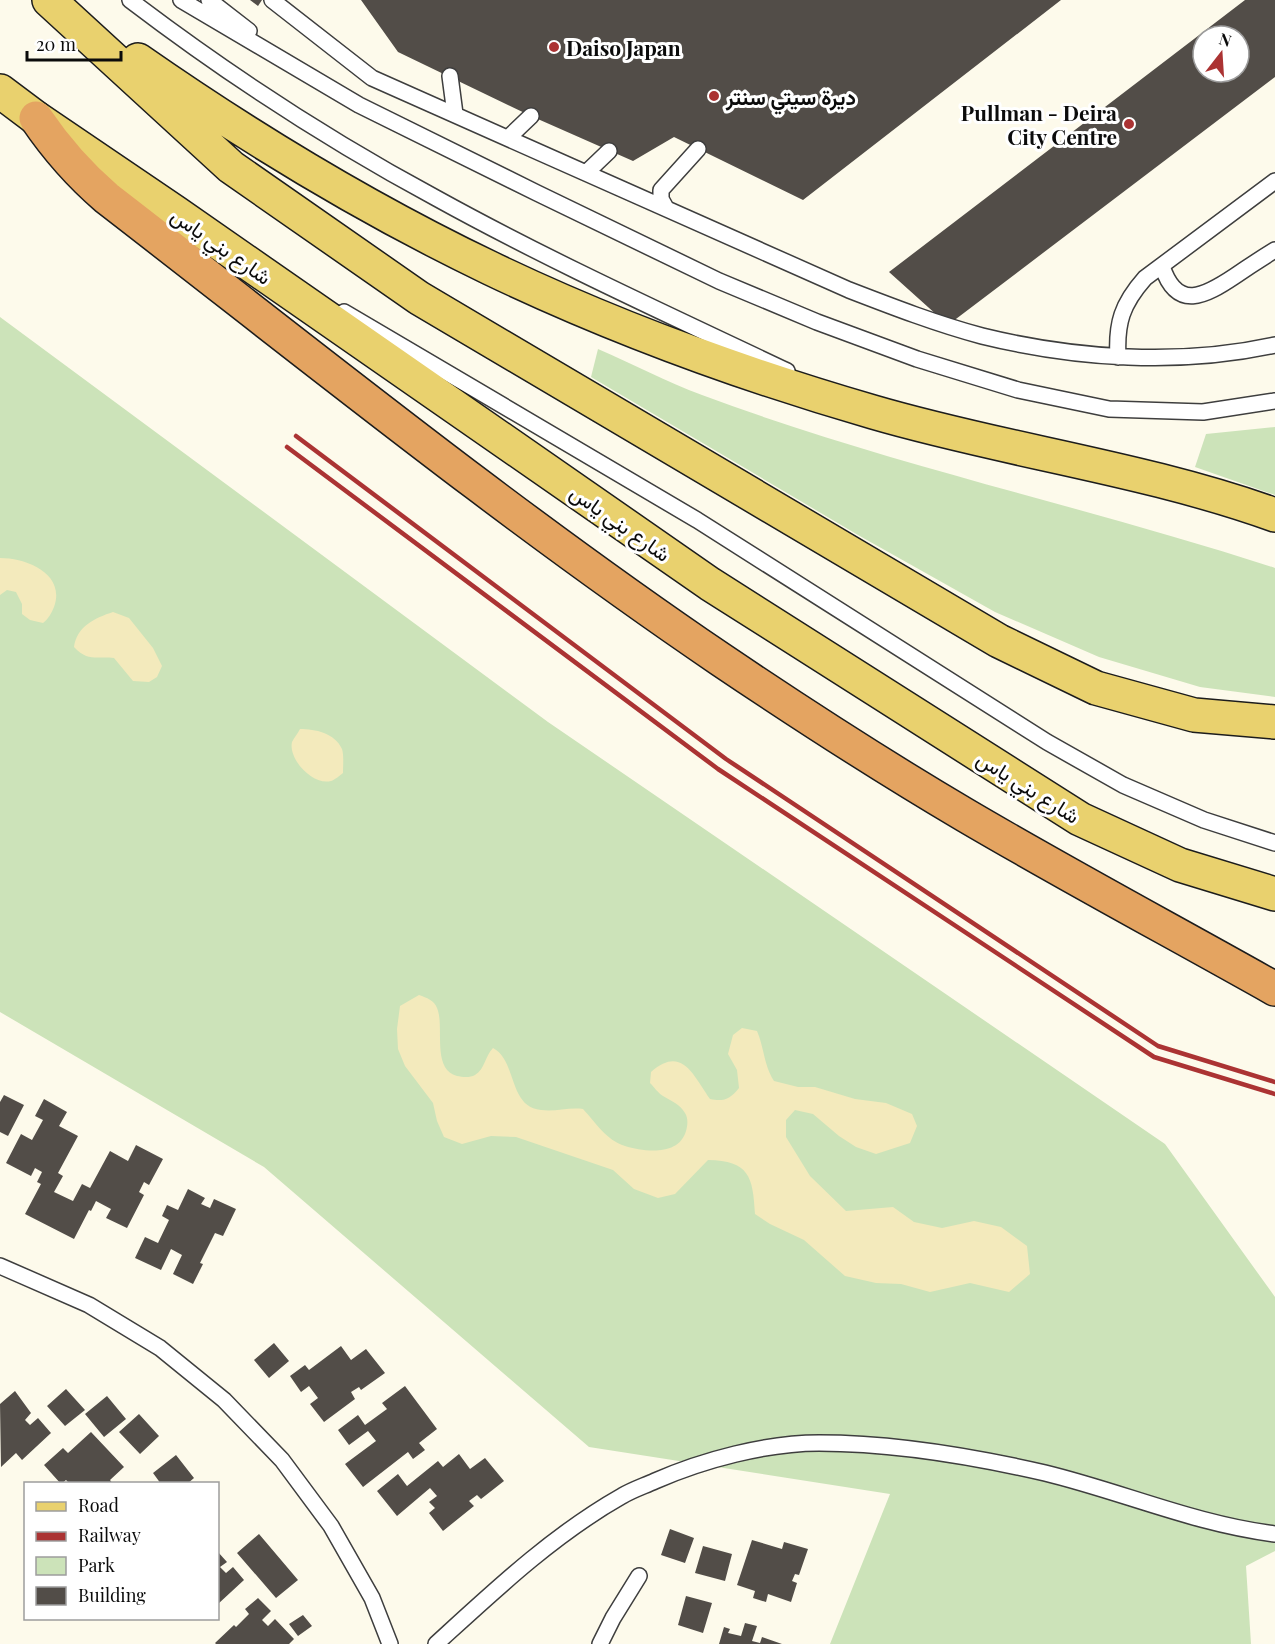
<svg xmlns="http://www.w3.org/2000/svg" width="1275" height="1644" viewBox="0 0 1275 1644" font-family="'Playfair Display',Vazirmatn,serif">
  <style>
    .green { fill: #cce3b9 }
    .sand { fill: #f3eabc }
    .building { fill: #524d48; fill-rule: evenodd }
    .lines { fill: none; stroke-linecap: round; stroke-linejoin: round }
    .service-casing { stroke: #3e3e3e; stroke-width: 18 }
    .primary-casing { stroke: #1c1c1c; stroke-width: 36 }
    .motorway-casing { stroke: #1c1c1c; stroke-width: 36 }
    .service { stroke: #fff; stroke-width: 15 }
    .primary { stroke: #e9d16e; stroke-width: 33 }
    .motorway { stroke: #e4a461; stroke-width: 33 }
    .rail { stroke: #ab3333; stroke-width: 4.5 }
    .poi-dot { fill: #ab3333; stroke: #fff; stroke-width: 2 }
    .labels { text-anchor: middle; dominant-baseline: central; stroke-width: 6; stroke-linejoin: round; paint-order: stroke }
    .poi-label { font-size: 21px; font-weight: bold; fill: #0b0b0b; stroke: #fff; text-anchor: start }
    .street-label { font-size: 21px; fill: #0b0b0b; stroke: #fff }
  </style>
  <rect width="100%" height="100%" fill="#fdfaeb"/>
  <path class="green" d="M0 317 548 722 1165 1144 1275 1297V1551L1246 1566 1251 1644H830L890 1494 589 1447 264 1167 0 1012Z
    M598 349C633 364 667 382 702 395 889 465 1085 506 1275 568V697L1200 687 1099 657 995 612 858 535 591 377Z
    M1275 427V495L1195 467 1206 434Z"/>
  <path class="sand" d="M0 558C27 558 66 574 54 607 51 614 49 618 43 623L30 620 22 614V604L16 592 7 590 0 595Z
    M113 612 129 618 153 648 162 666 157 677 149 682 133 681 114 658C96 656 88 662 74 647 77 626 95 618 113 612Z
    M300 729C315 729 335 733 342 749 344 755 343 766 343 773 340 775 335 780 331 781 313 786 288 759 292 742 294 738 298 733 300 729Z
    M419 995C427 998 434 1000 437 1008 445 1026 431 1069 457 1076 462 1077 470 1078 475 1075 485 1069 485 1056 493 1048 517 1060 508 1107 541 1110 555 1112 569 1107 583 1109 596 1123 606 1140 625 1146 645 1152 679 1156 686 1131 688 1124 688 1118 685 1113 680 1104 671 1101 663 1096 658 1093 654 1087 650 1083L651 1072C682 1045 693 1075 710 1099 724 1102 730 1099 739 1088L737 1070 728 1054 733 1035 742 1028 757 1031C764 1047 764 1066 774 1081L798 1087H815L855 1099 886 1103 912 1114 917 1126 910 1143 876 1154 856 1147 839 1136 813 1114 795 1110 786 1120V1137L810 1176 846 1211 893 1207 914 1222 942 1228 974 1221 1001 1227 1027 1246 1030 1274 1009 1292 970 1283 930 1292 901 1284 876 1283 845 1276 804 1240 770 1224 755 1214C753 1176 749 1161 708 1160L675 1194 658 1198 634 1189 613 1170 516 1137 491 1136 462 1144 444 1137 437 1121 433 1103 405 1066 398 1049 397 1029 400 1006Z"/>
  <path class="building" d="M250 0H262L258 6Z
    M361 0H1061L803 200 674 137 633 161 531 116 398 52Z
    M1245 0H1275V77L948 325 889 272ZM1203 36H1239V72H1203Z
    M4 1095 24 1105 8 1136 0 1132V1102Z
    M44 1099 67 1112 59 1126 78 1136 58 1173 63 1176 54 1192 73 1201 82 1184 90 1188 110 1151 128 1161 136 1145 163 1159 149 1185 144 1182 139 1192 144 1195 127 1228 106 1218 111 1209 96 1201 91 1211 89 1210 74 1239 25 1214 41 1184 37 1182 42 1172 35 1168 31 1176 6 1163 21 1134 32 1140 43 1120 35 1116Z
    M188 1189 205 1198 201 1204 210 1208 214 1199 236 1209 223 1236 215 1233 200 1263 203 1264 193 1284 173 1274 182 1255 171 1249 161 1270 135 1258 145 1237 158 1243 169 1220 162 1216 167 1205 178 1210Z
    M274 1343 289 1361 269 1378 254 1360Z
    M341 1346 351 1360 366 1349 385 1373 361 1390 359 1387 351 1392 355 1399 324 1422 310 1404 318 1398 309 1386 301 1392 290 1376 305 1365 309 1370Z
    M405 1386 437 1429 419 1443 425 1450 413 1459 408 1452 363 1487 345 1464 376 1441 368 1431 349 1445 338 1430 358 1415 365 1425 387 1409 382 1403Z
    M66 1389 85 1410 65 1426 47 1406Z
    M15 1391 31 1413 25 1420 30 1425 38 1418 51 1433 22 1460 16 1453 1 1467 0 1404Z
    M107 1396 126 1419 104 1437 85 1414Z
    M139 1414 159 1436 140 1454 119 1432Z
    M91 1432 124 1467 110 1480 113 1484H70L66 1480 61 1484 44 1465 63 1448 68 1453Z
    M459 1454 470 1469 485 1458 504 1481 481 1499 477 1495 469 1501 474 1506 443 1531 429 1513 435 1508 429 1502 437 1496 430 1488 397 1516 377 1491 398 1474 407 1486 438 1461 443 1467Z
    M176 1455 194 1478 187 1484H161L153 1473Z
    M670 1529 694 1538 685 1563 661 1555Z
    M259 1534 298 1580 276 1598 237 1553Z
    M752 1540 782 1549 784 1542 808 1549 799 1575 795 1574 792 1581 797 1583 791 1602 768 1594 766 1602 753 1598 755 1591 737 1585Z
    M703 1546 732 1554 725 1581 695 1573Z
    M218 1552 227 1562 220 1567 226 1573 233 1567 244 1580 218 1604Z
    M686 1596 712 1603 703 1633 678 1625Z
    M258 1598 271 1611 262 1620 268 1626 275 1619 294 1639 289 1644H216L215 1643 234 1625 236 1627 249 1614 245 1609Z
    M303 1615 312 1626 298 1636 289 1624Z
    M745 1623 757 1626 752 1641 760 1643 762 1637 782 1644H719L724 1627 730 1629 728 1633 741 1636Z"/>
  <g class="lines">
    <g class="service-casing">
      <path id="service" d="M130 0C226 73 330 141 436 198 550 261 669 315 787 371
        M181 0 359 105 537 193 719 281 817 322 917 359 1018 390 1109 409 1203 412 1275 401
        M209 0 249 31
        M272 0 372 78 849 290C893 307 937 324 982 336 1076 359 1180 366 1275 345
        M450 76 455 114
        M508 138 531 116
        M586 173 609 151
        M666 208 661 199V190L698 149
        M1162 266C1177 312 1205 296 1235 276 1248 267 1262 258 1275 250
        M344 312 697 520 1047 742 1123 785 1204 820 1275 843
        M1118 357C1116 323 1122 304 1145 278L1275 181
        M0 1266 89 1305 160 1348 224 1400 282 1460 331 1526 372 1598 390 1644
        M436 1644C494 1591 553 1535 622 1496 632 1490 644 1486 655 1481 703 1460 766 1443 819 1443 895 1443 971 1456 1045 1473 1123 1492 1195 1524 1275 1534
        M600 1644 613 1618 639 1576"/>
    </g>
    <g class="primary-casing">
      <path id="primary" d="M49 0 231 167 419 298 999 641 1096 688 1194 715 1275 722
        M138 60C250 138 367 209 490 268 613 327 742 374 873 412 1006 451 1144 468 1275 515
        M0 91 36 118 176 213 710 584 1080 819 1180 865 1275 894"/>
    </g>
    <g class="motorway-casing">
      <path id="motorway" d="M36 118C57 149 79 174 107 198 309 354 508 515 720 659 800 713 882 766 965 815 1067 875 1172 931 1275 989"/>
    </g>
    <use href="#service" class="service"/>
    <use href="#primary" class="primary"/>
    <use href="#motorway" class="motorway"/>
    <path class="rail" d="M296 436 726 759 1158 1046 1275 1082
      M287 447 718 769 1154 1057 1275 1094"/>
  </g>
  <g class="poi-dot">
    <circle cx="554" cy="47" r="6"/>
    <circle cx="714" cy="96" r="6"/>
    <circle cx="1129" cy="124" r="6"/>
  </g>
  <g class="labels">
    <g class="poi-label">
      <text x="566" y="47">Daiso Japan</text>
      <text x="726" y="96">ديرة سيتي سنتر</text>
      <text x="1117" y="112" text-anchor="end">Pullman - Deira<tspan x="1117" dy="24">City Centre</tspan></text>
    </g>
    <g class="street-label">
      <text transform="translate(222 245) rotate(35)">شارع بني ياس</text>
      <text transform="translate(621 522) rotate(35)">شارع بني ياس</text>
      <text transform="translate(1029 786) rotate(32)">شارع بني ياس</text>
    </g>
  </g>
  <rect x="24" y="1482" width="195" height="138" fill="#ffffff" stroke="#9d9d9d" stroke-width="1.5"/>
  <rect x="36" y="1502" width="30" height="9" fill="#e9d16e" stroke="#9d9d9d" stroke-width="1.5"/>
  <text x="78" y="1512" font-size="18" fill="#0b0b0b">Road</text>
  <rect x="36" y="1532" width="30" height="9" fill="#ab3333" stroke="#9d9d9d" stroke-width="1.5"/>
  <text x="78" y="1542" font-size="18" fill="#0b0b0b">Railway</text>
  <rect x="36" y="1557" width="30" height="18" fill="#cce3b9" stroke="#9d9d9d" stroke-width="1.5"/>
  <text x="78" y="1572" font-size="18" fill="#0b0b0b">Park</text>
  <rect x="36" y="1587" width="30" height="18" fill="#524d48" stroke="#9d9d9d" stroke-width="1.5"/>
  <text x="78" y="1602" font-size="18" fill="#0b0b0b">Building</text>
  <g transform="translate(1221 54) rotate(17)"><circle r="28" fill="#ffffff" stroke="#9d9d9d" stroke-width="1.5"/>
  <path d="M0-4.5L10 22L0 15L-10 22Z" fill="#ab3333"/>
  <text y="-9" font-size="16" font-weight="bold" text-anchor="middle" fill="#0b0b0b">N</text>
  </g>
  <path d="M27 51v9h94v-9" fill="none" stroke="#0b0b0b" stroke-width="3"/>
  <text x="36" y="51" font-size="18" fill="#0b0b0b" stroke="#ffffff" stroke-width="4.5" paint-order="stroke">20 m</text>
</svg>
